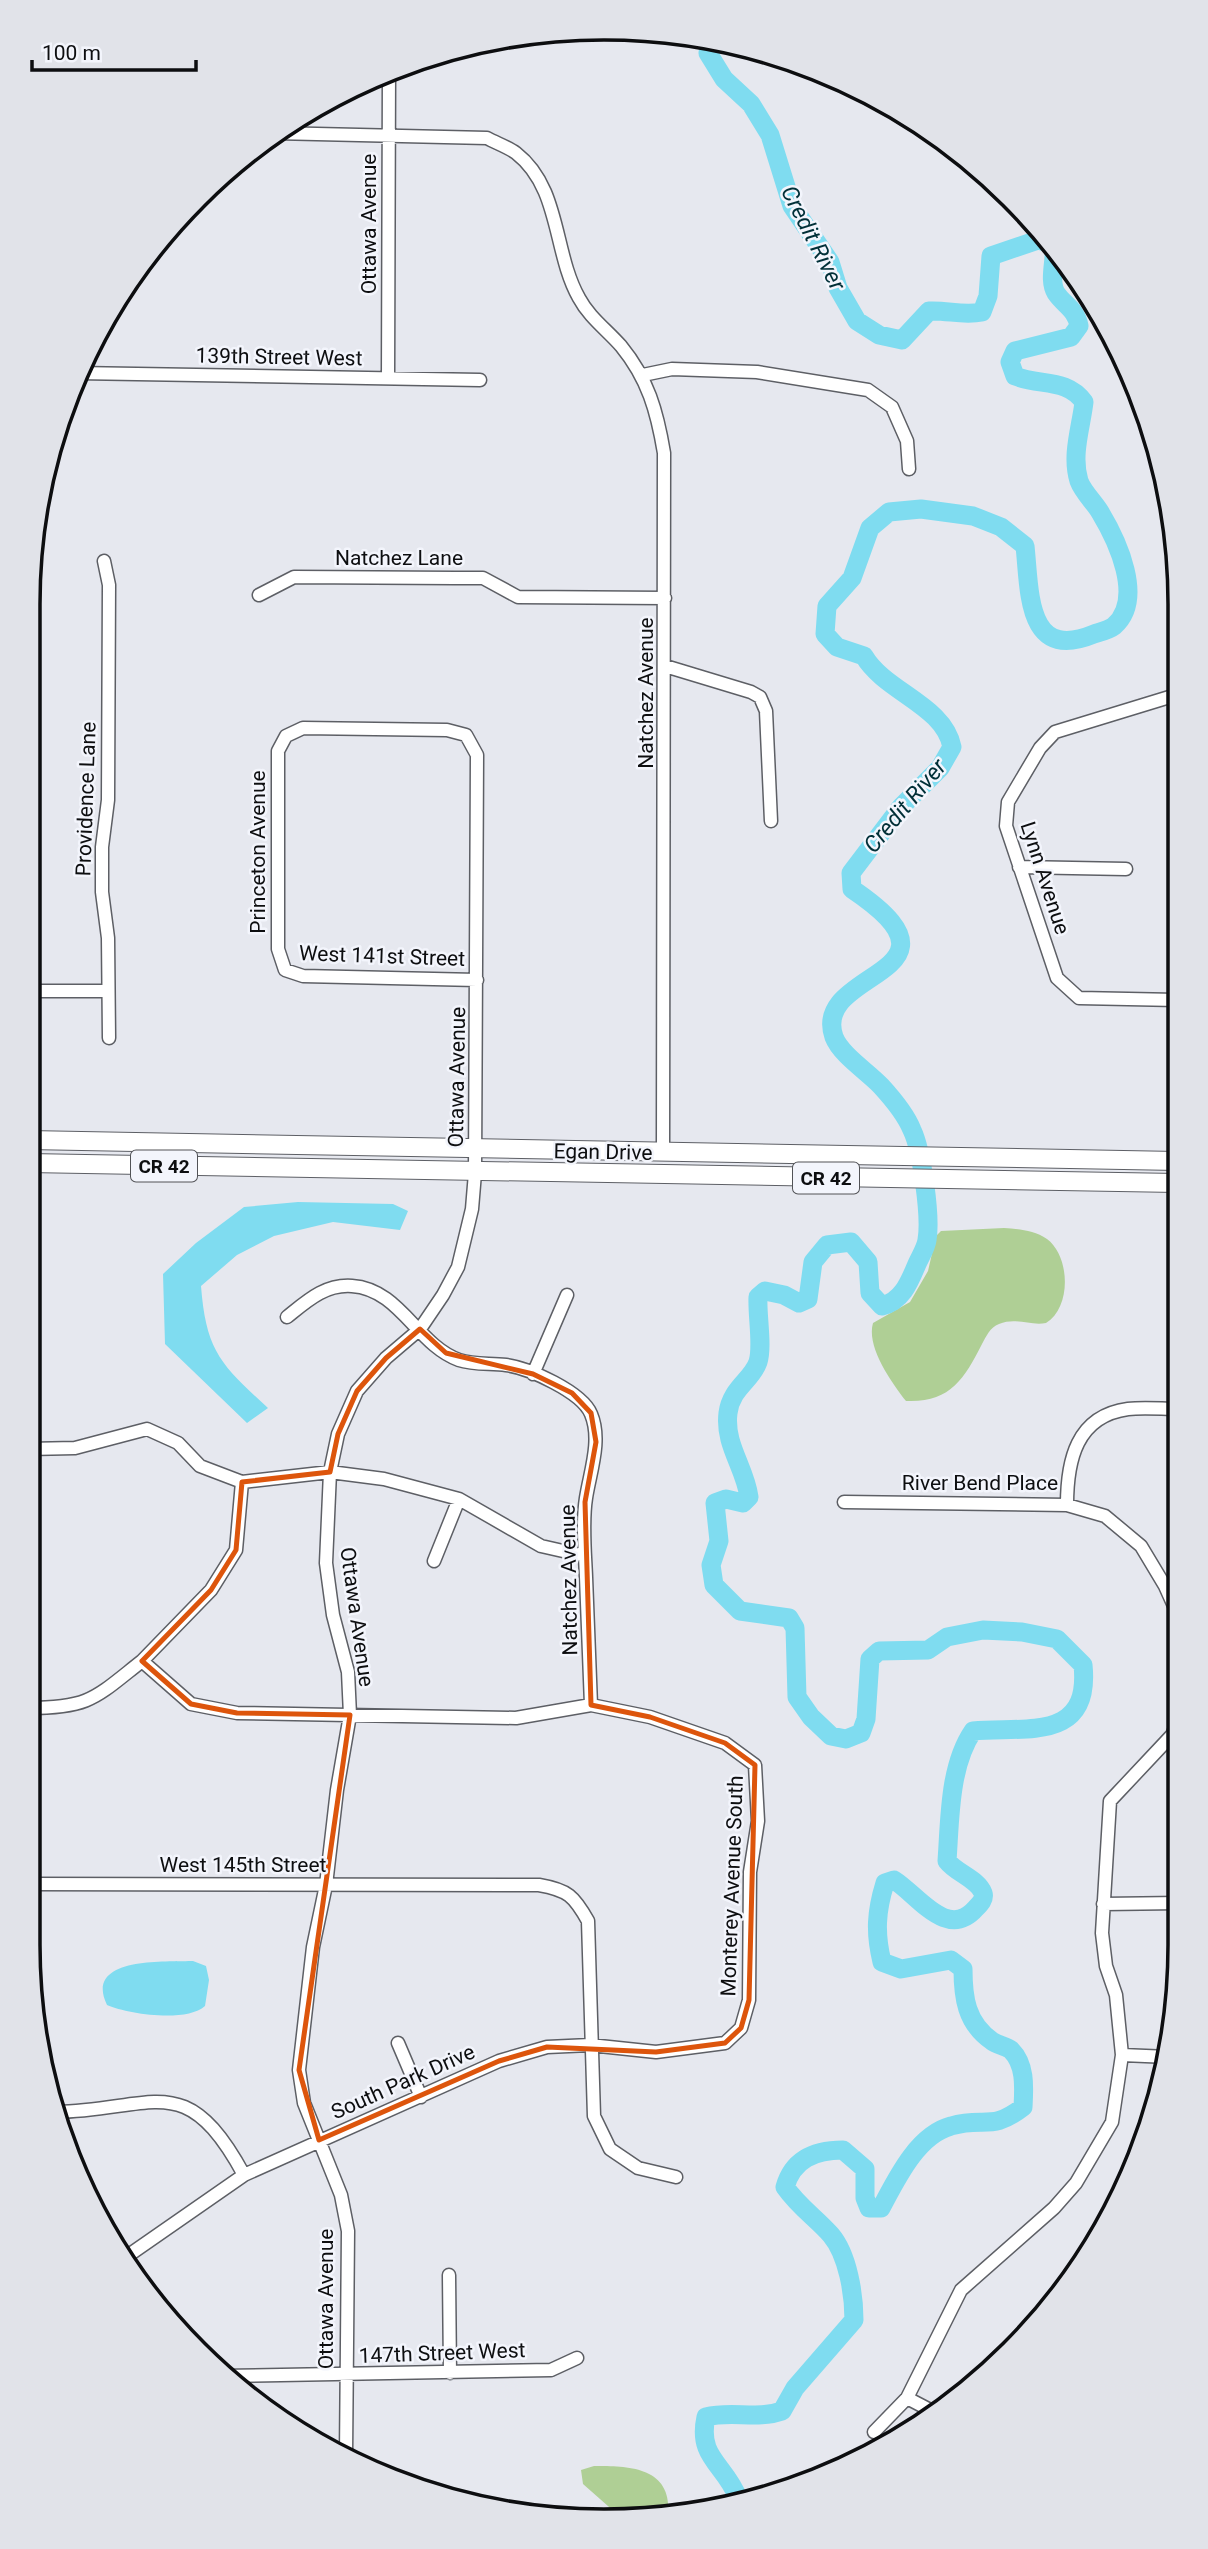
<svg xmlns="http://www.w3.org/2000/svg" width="1208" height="2549" viewBox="0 0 1208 2549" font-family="Roboto,sans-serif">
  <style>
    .green { fill: #afcf95 }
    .water { fill: #7fdcf0 }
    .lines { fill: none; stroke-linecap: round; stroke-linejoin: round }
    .river { stroke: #7fdcf0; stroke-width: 19 }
    .minor-casing { stroke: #5d5f65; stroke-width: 15 }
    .highway-casing { stroke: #5d5f65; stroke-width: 20 }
    .minor { stroke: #fff; stroke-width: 12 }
    .highway { stroke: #fff; stroke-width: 18 }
    .marked { fill: none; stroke: #dd550c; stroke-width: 5; stroke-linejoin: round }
    .labels { text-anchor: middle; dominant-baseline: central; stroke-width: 5; stroke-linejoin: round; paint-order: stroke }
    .shield { fill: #f3f5fc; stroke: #525357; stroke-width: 2 }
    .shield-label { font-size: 19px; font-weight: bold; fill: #0d0e10 }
    .street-label { font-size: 21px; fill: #0d0e10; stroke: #f3f5fc }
    .water-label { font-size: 23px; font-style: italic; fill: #013038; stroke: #f3f5fc }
    .rim { fill: none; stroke: #0d0e10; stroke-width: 3.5 }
  </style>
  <rect width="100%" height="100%" fill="#e6e8ef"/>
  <path class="green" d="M1004 1228C1019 1229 1034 1230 1047 1239 1070 1256 1072 1307 1046 1323 1030 1326 1016 1317 999 1324 990 1327 986 1337 982 1344 964 1380 949 1403 906 1401 892 1383 866 1347 873 1323L910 1302 928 1271 936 1236 941 1231Z
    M594 2466C630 2466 673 2467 668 2516L617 2514 583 2484 581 2470Z"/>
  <path class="water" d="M298 1202 393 1204 408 1211 400 1230 333 1222 274 1236 237 1255 201 1286C206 1351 221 1365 268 1408L247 1423 165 1344 163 1274 196 1243 244 1207Z
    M193 1961 206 1966 209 1980 205 2006C186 2023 128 2014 107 2005 83 1956 167 1962 193 1961Z"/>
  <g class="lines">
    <path class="river" d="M711 39 708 53 724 79 751 104 770 135 792 206 830 262 838 288 857 321 879 335 902 340 929 311C948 310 963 316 982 312L988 296 991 256 1038 240 1050 243
      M738 2498C725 2464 697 2458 706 2417 732 2410 756 2420 782 2411L795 2388 854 2320C854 2295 848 2255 831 2235 816 2218 799 2207 785 2187 793 2159 815 2150 843 2150L865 2169V2198L869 2208H881C896 2180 917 2135 951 2126 985 2116 991 2132 1023 2107 1024 2088 1026 2065 1011 2050 1006 2046 997 2045 992 2041 966 2023 963 1997 963 1969L951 1960 901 1969 882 1962C875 1933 876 1912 885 1883L894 1880C918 1895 947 1941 976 1908 980 1904 985 1899 983 1893 978 1879 956 1873 947 1861 950 1820 949 1766 973 1731 1025 1726 1091 1743 1083 1665L1057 1639 1022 1632 983 1630 947 1637 928 1650 879 1651 870 1659 866 1719 861 1733 846 1739 831 1736 811 1717 797 1697 795 1628 789 1618 740 1611 714 1585 711 1565 719 1541 715 1503 726 1499 743 1503 749 1497C745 1467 724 1445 728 1413 731 1388 752 1380 758 1362 763 1346 757 1316 758 1297L765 1291 784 1295 799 1303 808 1299 813 1262 827 1245 851 1242 868 1262 870 1293 882 1306C902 1301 909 1283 917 1264 920 1257 926 1248 927 1240 931 1217 922 1151 912 1130 906 1115 892 1098 881 1086 868 1072 841 1055 834 1037 810 969 981 976 852 889L851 873 901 807 940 768 952 747C944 705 885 692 864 656L837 647 825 634 827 606 852 578 870 528 889 512 921 509 973 516 1001 527 1025 546C1030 592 1026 662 1094 634 1100 632 1109 630 1114 626 1145 599 1117 540 1100 512 1094 502 1083 492 1079 481 1071 455 1081 428 1084 402 1067 378 1040 386 1015 376L1010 362 1015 351 1071 337 1079 326C1076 309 1064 305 1056 293 1048 280 1056 260 1054 246"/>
    <g class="minor-casing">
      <path id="minor" d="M274 133 487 138C496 143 508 147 516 153 561 188 553 252 579 298 589 317 607 330 621 346 648 379 657 411 664 453L663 1153
        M77 373 480 380
        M643 375 672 369 757 372 868 390 892 407 907 441 909 469
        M388 378 389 70
        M104 561 109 585 108 800 102 847V892L108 938 109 1038
        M259 595 294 577 455 578H483L518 597 665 598
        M665 666 751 692 760 697 766 711 771 821
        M1176 695 1055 732 1040 748 1008 802 1006 826 1057 978 1079 998 1177 1000
        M1019 867 1126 869
        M28 991H108
        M287 1317C307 1301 325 1284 352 1286 400 1289 417 1345 459 1360 474 1365 490 1363 506 1365 529 1368 582 1392 591 1414 602 1440 590 1472 586 1498 582 1523 585 1552 586 1577 588 1620 589 1662 591 1705
        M533 1374 567 1295
        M28 1449 75 1448 147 1429 178 1443 200 1466 242 1482 330 1472 384 1479 459 1499 541 1546 585 1556
        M844 1502 1067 1505 1105 1516 1141 1546 1165 1586 1179 1617
        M28 1505V1497
        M1067 1505C1067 1461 1076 1416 1128 1409 1144 1407 1162 1409 1178 1409
        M434 1561 459 1499
        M142 1661 211 1590 236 1550 242 1482
        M28 1708C90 1708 95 1698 142 1661L191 1704 237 1713 516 1718 591 1705 650 1717 725 1743 755 1765 758 1821 750 1872 749 2000 741 2028 725 2043 656 2052 590 2045 547 2047 499 2061 244 2175 126 2257
        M28 1884 539 1885C568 1890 574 1896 588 1921L594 2116 610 2149 638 2168 676 2177
        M1103 1904 1180 1903
        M398 2043 421 2097
        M1122 2055 1169 2057
        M56 2112C155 2110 185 2067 244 2175
        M449 2275 450 2373
        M222 2376 551 2370 577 2358
        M907 2398 930 2410
        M874 2432 907 2398 961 2290 1054 2208 1076 2183 1112 2122 1122 2055 1116 1995 1106 1966 1102 1933 1110 1801 1172 1735 1179 1718
        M346 2455 348 2231 341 2195 304 2103 299 2070 313 1947 326 1885 337 1790 350 1715 348 1672 333 1615 326 1563 330 1472 338 1434 357 1391 386 1358 420 1329 443 1295 458 1267 472 1209 475 1173 477 755 466 735 447 730 303 728 286 736 278 751V949L285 970 303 976 477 980"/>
    </g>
    <g class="highway-casing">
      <path id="highway" d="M28 1140 1177 1161
        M28 1163 1177 1183"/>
    </g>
    <use href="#minor" class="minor"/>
    <use href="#highway" class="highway"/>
  </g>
  <path class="marked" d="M420 1329 446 1353 533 1374 572 1393 591 1413 596 1442 585 1502 591 1705 650 1717 725 1743 755 1765 749 2000 741 2028 725 2043 656 2052 547 2047 499 2061 319 2140 299 2070 350 1715 237 1713 191 1704 142 1661 211 1590 236 1550 242 1482 330 1472 338 1434 357 1391 386 1358Z"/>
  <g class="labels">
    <g class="shield">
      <rect x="131" y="1150.5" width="66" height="31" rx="5"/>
      <rect x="793" y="1162.5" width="66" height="31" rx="5"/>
    </g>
    <g class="shield-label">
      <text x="164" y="1166">CR 42</text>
      <text x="826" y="1178">CR 42</text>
    </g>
    <g class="street-label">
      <text transform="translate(369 224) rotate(-90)">Ottawa Avenue</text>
      <text transform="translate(279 357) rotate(1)">139th Street West</text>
      <text x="399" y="558">Natchez Lane</text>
      <text transform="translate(646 693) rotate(-90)">Natchez Avenue</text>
      <text transform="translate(86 799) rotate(-88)">Providence Lane</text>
      <text transform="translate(258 852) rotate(-90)">Princeton Avenue</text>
      <text transform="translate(1045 878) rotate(72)">Lynn Avenue</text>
      <text transform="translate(382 956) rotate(2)">West 141st Street</text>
      <text transform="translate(457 1077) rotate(-89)">Ottawa Avenue</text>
      <text transform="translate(603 1152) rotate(1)">Egan Drive</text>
      <text x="980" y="1483">River Bend Place</text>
      <text transform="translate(569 1580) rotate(-91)">Natchez Avenue</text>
      <text transform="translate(357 1617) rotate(82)">Ottawa Avenue</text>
      <text x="243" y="1865">West 145th Street</text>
      <text transform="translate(732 1886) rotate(-88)">Monterey Avenue South</text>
      <text transform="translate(403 2082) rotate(-24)">South Park Drive</text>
      <text transform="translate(326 2299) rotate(-90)">Ottawa Avenue</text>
      <text transform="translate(442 2353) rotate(-2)">147th Street West</text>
    </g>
    <g class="water-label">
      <text transform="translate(813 238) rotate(63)">Credit River</text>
      <text transform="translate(905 806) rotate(-50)">Credit River</text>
    </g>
  </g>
  <path d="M0 0H1208V2549H0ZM604 40H604A564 564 0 0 1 1168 604V1945A564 564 0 0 1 604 2509H604A564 564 0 0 1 40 1945V604A564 564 0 0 1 604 40Z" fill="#e1e3e9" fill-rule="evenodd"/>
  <path class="rim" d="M604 40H604A564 564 0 0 1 1168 604V1945A564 564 0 0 1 604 2509H604A564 564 0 0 1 40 1945V604A564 564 0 0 1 604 40Z"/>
  <path d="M32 60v10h164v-10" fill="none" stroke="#0d0e10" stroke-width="3.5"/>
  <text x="42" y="60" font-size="21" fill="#0d0e10" stroke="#f3f5fc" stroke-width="5" paint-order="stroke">100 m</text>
</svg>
